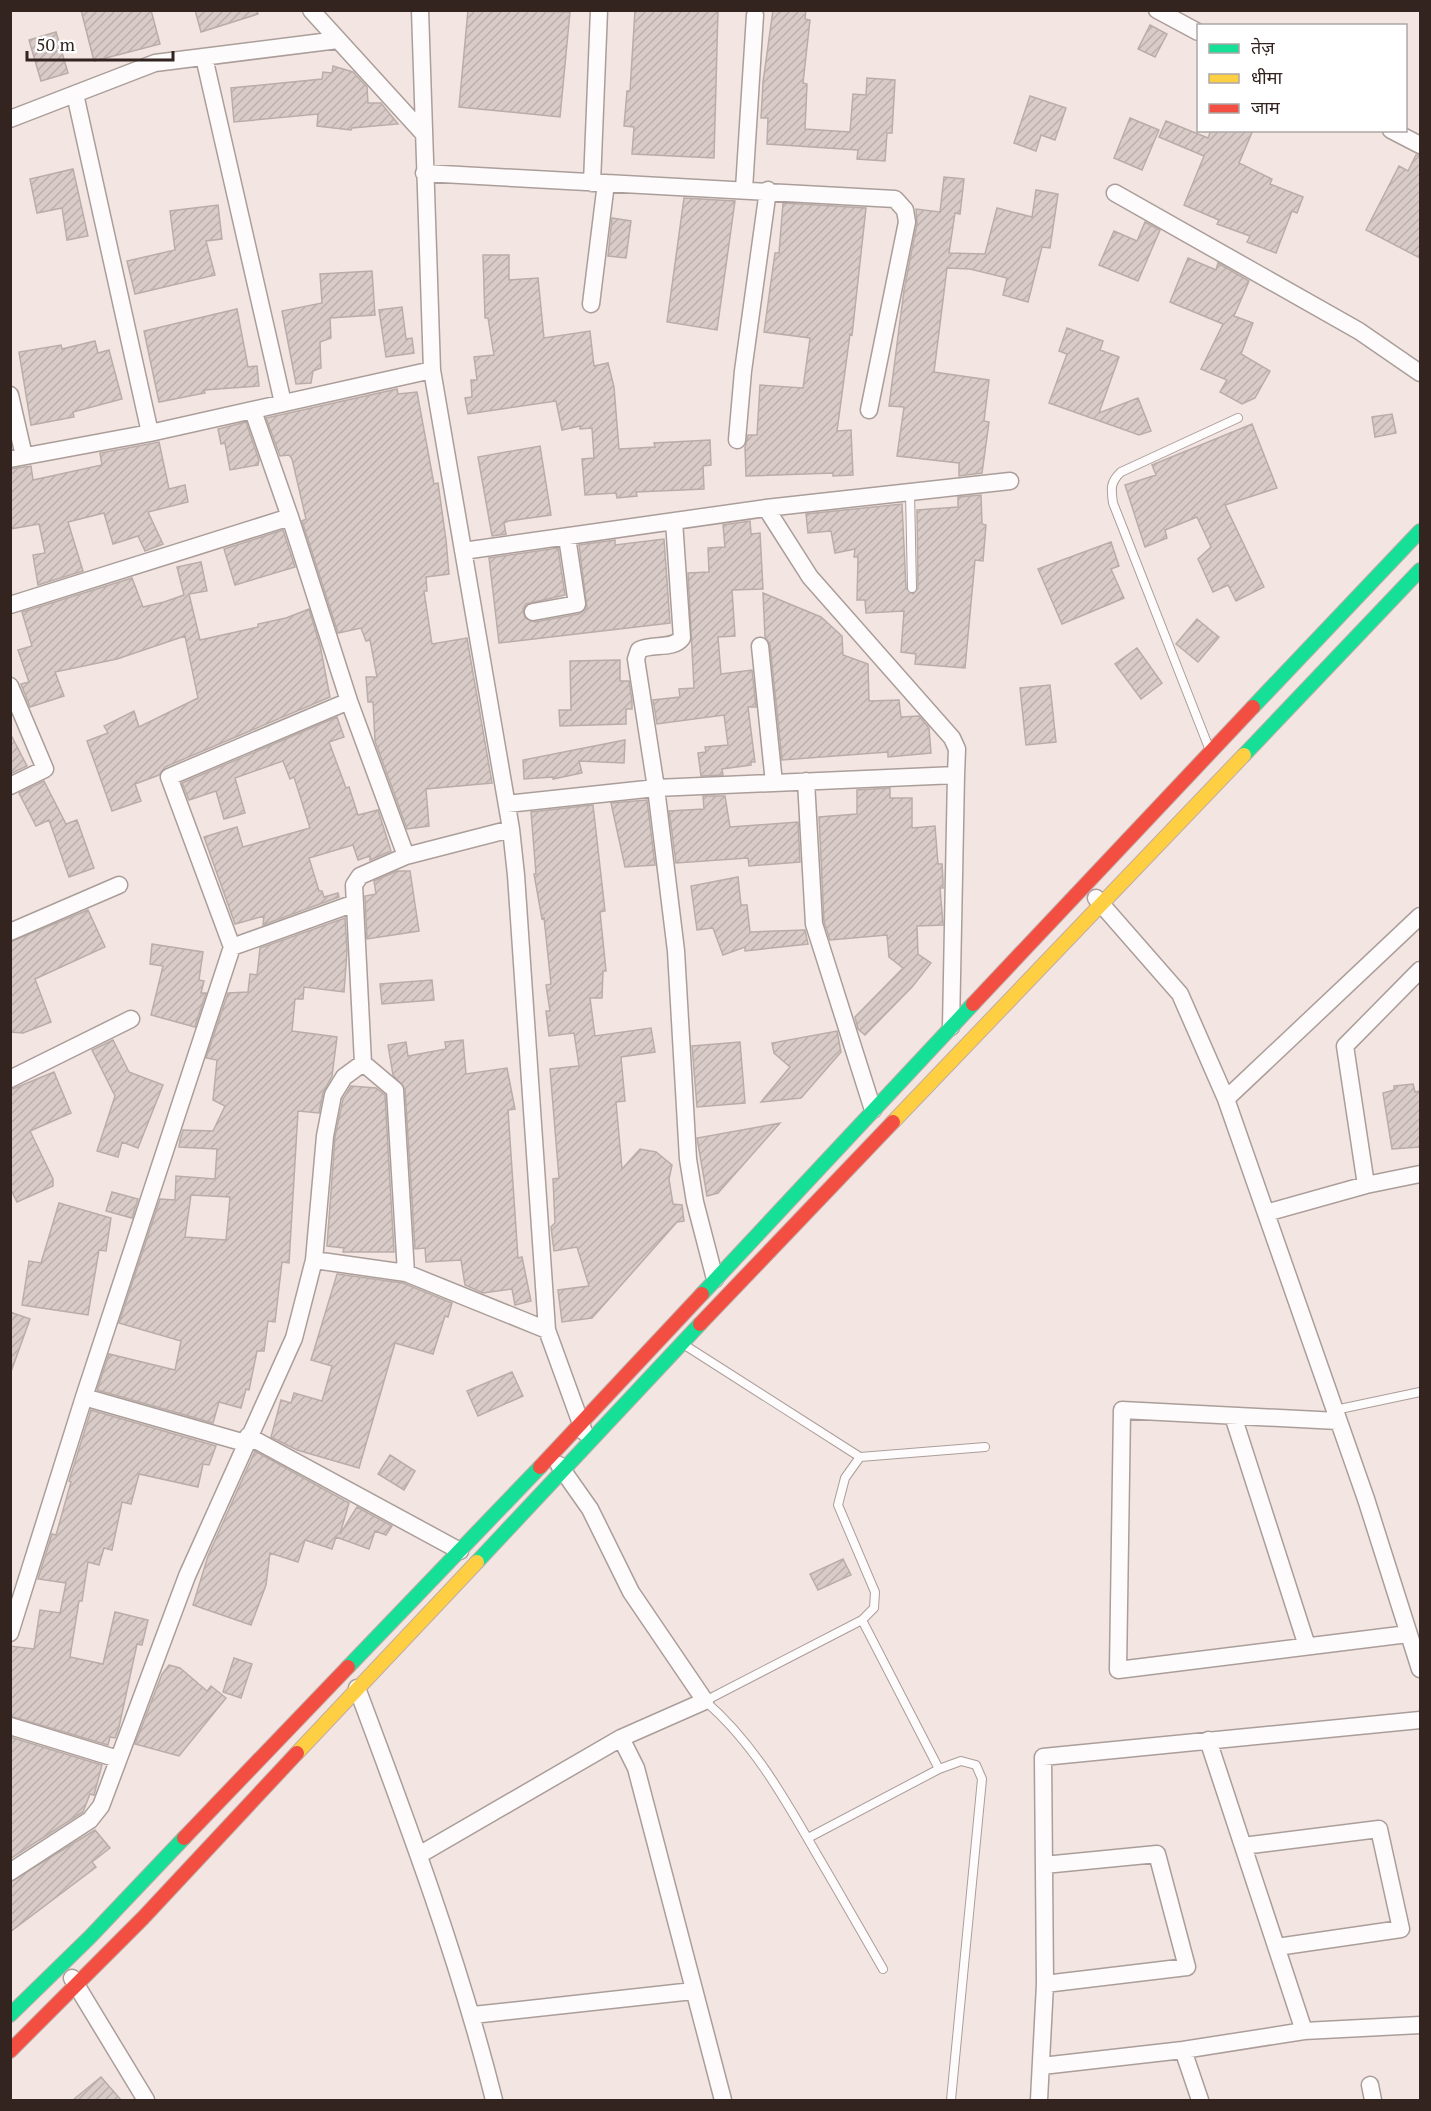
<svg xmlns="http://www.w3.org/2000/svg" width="1431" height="2111" viewBox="0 0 1431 2111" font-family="'PT Serif','Noto Sans Devanagari',serif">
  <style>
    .building { fill: url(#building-hatch); stroke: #baada9; stroke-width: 1.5; fill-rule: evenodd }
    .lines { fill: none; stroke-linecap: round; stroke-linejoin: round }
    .lane-casing { stroke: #ab9e9a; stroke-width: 10 }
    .street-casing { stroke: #ab9e9a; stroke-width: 19 }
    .fast-casing { stroke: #c1aca7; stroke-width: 16 }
    .slow-casing { stroke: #c1aca7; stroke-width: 16 }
    .jam-casing { stroke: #c1aca7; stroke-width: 16 }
    .lane { stroke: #fdfbfb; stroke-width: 8 }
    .street { stroke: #fdfbfb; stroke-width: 16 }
    .fast { stroke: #16e098; stroke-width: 14 }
    .slow { stroke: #ffcf43; stroke-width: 14 }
    .jam { stroke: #f24e42; stroke-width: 14 }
  </style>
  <defs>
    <pattern id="building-hatch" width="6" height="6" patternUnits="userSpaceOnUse" patternTransform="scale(1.5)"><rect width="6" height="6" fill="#d9ccc8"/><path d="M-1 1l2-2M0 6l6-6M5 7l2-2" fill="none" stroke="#bbafac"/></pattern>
  </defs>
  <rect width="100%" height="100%" fill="#f3e6e2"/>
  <path class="building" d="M81 10H151L160 44 94 61Z
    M195 10H257L258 14 201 32Z
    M468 10 570 12 560 117 459 107Z
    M635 10H718L714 158 632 154 634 127 624 126 627 91H630Z
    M773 10H806L805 19 810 20 803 83 807 84 805 129 850 132 853 94 866 95 867 78 895 80 892 133H887L885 161 857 159 858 150 767 144 768 118H761L763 82Z
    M1150 25 1167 34 1155 57 1138 49Z
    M56 32 68 73 41 81 29 40Z
    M333 66 353 72 367 87 368 103H381L398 124 352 128 351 130 317 126 318 114 234 122 231 88 322 79 323 72 332 73Z
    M1030 96 1066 108 1055 140 1041 135 1036 151 1014 143Z
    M1130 118 1159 130 1142 170 1114 158Z
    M1166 121 1208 138 1211 130H1253L1239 163 1272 179 1270 184 1303 197 1297 213 1292 211 1276 253 1247 242 1250 236 1217 224 1219 220 1184 205 1204 156 1159 137Z
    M1416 155H1420V258L1366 230 1399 166 1408 171Z
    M73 169 88 236 67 240 62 208 37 213 30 179Z
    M944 177 964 179 960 214 955 213 949 253 985 254 997 208 1032 217 1036 190 1058 194 1050 248 1042 247 1028 302 1003 295 1007 278 970 269 947 268 934 372 989 380 984 421 989 422 982 473 959 476V463L897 456 904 407 889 406 904 290 917 224 916 209 940 212Z
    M684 198 735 201 717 330 667 322Z
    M783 203 866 208 852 335 850 334 837 431 851 430 853 475 833 476V473L746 476 745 447 748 435H757L760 385 803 388 810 338 764 332 775 253H779Z
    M218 205 222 239 206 241 215 275 135 294 127 261 175 250 170 211Z
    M612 218 631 221 626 258 608 256Z
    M1145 222 1160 230 1138 281 1099 265 1114 231 1137 241Z
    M483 255H509V280L538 278 544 338 590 331 594 366 608 363 614 387 619 449 655 447 654 443 710 440 711 465 703 466 704 489 636 492 637 496 617 498 616 493 585 495 582 459 594 458 592 428 580 429V426L562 430 556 401 468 414 465 398 472 397 471 380H477L474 357 494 355 488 318H485Z
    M1188 258 1216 270 1218 263 1249 281 1234 316 1253 323 1241 354 1270 371 1255 398 1242 404 1220 392 1227 380 1201 369 1223 324 1170 302Z
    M372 271 375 315 330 318 331 338 320 342 321 368 313 371 311 383 296 384 282 311 322 303 320 274Z
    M402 307 406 339 412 338 414 353 386 357 379 310Z
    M237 309 248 367 257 366 259 386 204 390 205 393 159 402 144 331Z
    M1067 328 1103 341 1100 350 1119 357 1099 413 1138 398 1151 431 1139 435 1049 403 1067 354 1059 351Z
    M95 341 98 353 109 350 122 399 73 412 74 417 31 425 19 352 61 345 62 349Z
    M397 389 398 394 417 392 434 484 438 483 446 540 449 574 426 577 427 591H424L432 644 467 638 492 783 426 789 429 826 407 829 375 741 373 702H368L366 677H377L370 640 366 641 361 628 338 633 302 521 306 519 292 459 289 455 280 456 266 418Z
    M1392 414 1396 433 1375 437 1372 417Z
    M246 422 259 460 258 465 230 470 225 443 221 444 218 429Z
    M1252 424 1277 488 1225 505 1264 587 1236 601 1228 585 1213 592 1198 559 1211 547 1197 517 1165 530 1167 538 1145 547 1125 485 1156 475 1152 465Z
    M159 442 169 489 185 485 188 502 148 512 163 544 145 551 138 536 113 544 104 513 68 522 83 571 38 585 33 555 45 553 39 524 10 529V469L31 466 33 480 102 465 100 453Z
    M540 446 551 515 508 521 504 523 506 534 492 536 478 457Z
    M981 495 982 524 986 525 983 561 975 560 965 668 915 664 916 654 901 652 904 611 866 613 865 600H857L858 557H854L855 549 835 553 831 531 808 533 806 514 902 504 906 588 913 594 918 588 917 510 958 507V497Z
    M750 521 751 534 760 533 763 589 732 590 735 636 718 637 721 674 752 670 756 707H748L755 762H751V765L722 769 723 775 701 776 698 753 706 752 705 747 728 745 724 715 657 724 653 700 680 697 679 689 694 688 688 573 709 572 708 548 725 547 723 525Z
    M283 530 295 567 235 585 224 549Z
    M664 539 670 623 499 643 489 558 558 548 565 595 526 604 523 609 525 618 535 622 579 614 587 608 579 545 615 540V545Z
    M1111 542 1119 566 1111 569 1124 598 1062 624 1038 569Z
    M201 562 207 591 189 594 200 640 258 627V624L286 618 309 609 320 645 330 697 165 767 159 775 135 784 141 801 112 811 87 741 108 733 104 726 134 711 139 727 198 698 185 636 117 659 55 672 64 696 30 707 21 684 29 682 18 650 32 646 22 612 132 578 143 607 164 602 184 595 177 567Z
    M763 593 821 617 842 636 843 655 868 664 869 701 899 700 901 717 919 716 929 728 931 753 888 757V752L782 760 770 645 765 637Z
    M1197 619 1219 637 1198 662 1176 644Z
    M1137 648 1162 683 1141 699 1115 664Z
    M620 660V681H629L632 701V709H626V724L560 726 559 710H571L570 661Z
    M1050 685 1056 742 1026 745 1020 688Z
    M337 717 344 737 329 742 346 788 349 787 358 815 378 810 391 851 370 860V856L358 860 353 845 309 858 319 891H322L324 897 338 893 339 897 263 925 264 916 235 924 204 837 237 827 243 847 310 828 294 777 290 779 283 761 235 778 245 813 224 819 216 791 189 800 182 783Z
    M10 733 27 766 10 774Z
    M625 740 624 763 579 761 582 773 553 779V777L524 779 523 760Z
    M44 781 66 824 77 820 94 868 69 877 49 820 36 826 19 793Z
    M890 788V798H912V828L935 826 938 864H942L943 880V888H940L943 925 917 926 918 954 931 963 912 987 865 1035 858 1029 855 1017 903 968 889 957 887 935 830 940 824 922 819 817 857 814V790Z
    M703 796H725L730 827 798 822 800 862 749 866 748 858 676 863 669 811 704 809Z
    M647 800 655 865 625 867 611 803Z
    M593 805 605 911 600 912 606 971H603L602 998H590L595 1036 651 1028 655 1052 621 1057 625 1101 616 1102 622 1169 640 1149 656 1152 672 1165 669 1179 673 1204 682 1205 684 1221 677 1222 592 1318 562 1322 558 1290 589 1286 577 1247 554 1251 551 1227 555 1223 553 1179 559 1178 550 1069 579 1066 574 1033 549 1036 546 1011H550L546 985 551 984 544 918 542 919 534 874H536L531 812Z
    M397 871H410L419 931 367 939 365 896 376 894 374 881Z
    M738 877 741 905H747L750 932 805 930 808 944 745 951V947L723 955 713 928 697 930 691 886Z
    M88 910 105 947 35 979 51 1022 23 1033 10 1032V942Z
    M345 918 347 951 344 992 304 987 303 999H295L292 1031 337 1037 332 1076 323 1093 319 1113 298 1111 289 1263 282 1262 275 1322 268 1321 264 1351H257L249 1390 246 1389 241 1408 219 1402 213 1423 97 1390 109 1354 175 1370 181 1341 119 1323 160 1199 175 1200 176 1176 215 1179 217 1149 179 1147 180 1140 183 1130 213 1131 225 1106 213 1100 217 1060 206 1058 228 993 248 992 250 974 257 975 260 948ZM191 1195 230 1197 226 1240 185 1237Z
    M152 944 203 952 199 980 204 981 201 993H206L195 1027 151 1015 163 966 150 964Z
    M432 980 434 1000 382 1004 380 984Z
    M837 1031 841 1052 801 1098 761 1102 790 1067 774 1053 772 1043Z
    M113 1040 129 1072 163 1085 138 1148 122 1142 118 1157 97 1151 115 1096 92 1050Z
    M463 1040 466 1074 507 1068 515 1109 508 1110 518 1258 522 1257 531 1301 515 1305 512 1289 483 1293 465 1285 461 1260 426 1262 425 1248 415 1249 405 1089 393 1075 388 1045 406 1042 408 1056 446 1049 445 1042Z
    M740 1042 745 1103 697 1107 692 1046Z
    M54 1072 71 1113 30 1131 53 1179V1186L17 1202 10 1188V1090Z
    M1413 1084 1415 1092 1420 1091V1147L1392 1149 1383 1093 1394 1090V1086Z
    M351 1086 376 1088 385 1095 394 1252H343L344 1248 327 1246 335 1137 343 1099Z
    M780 1123 718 1193 707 1196 697 1138Z
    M112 1192 138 1199 132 1218 106 1211Z
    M59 1203 111 1218 106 1251 99 1250 88 1315 22 1305 29 1261 41 1263Z
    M337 1274 403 1283 452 1303 448 1317 445 1316 433 1354 395 1343 359 1468 297 1450 271 1437 281 1400 291 1403 294 1393 322 1401 332 1366 311 1360Z
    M10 1312 30 1319 12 1369 10 1368Z
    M512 1372 523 1396 478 1416 467 1391Z
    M91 1410 216 1446 209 1465 203 1464 198 1487 139 1474 131 1504 122 1502 112 1550 104 1548 99 1565 88 1562 82 1601H79L70 1657 103 1664 115 1612 148 1620 142 1645 137 1644 119 1727 115 1738 110 1737 108 1745 10 1716V1646L34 1649 40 1610 60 1613 66 1583 38 1579 52 1534 56 1535 71 1482 69 1481Z
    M255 1451 349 1503 340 1534 357 1507 392 1526 386 1535 375 1531 369 1549 336 1537 332 1549 305 1540 298 1562 270 1553 266 1585 251 1625 193 1605 208 1556Z
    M390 1455 415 1471 404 1490 378 1474Z
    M843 1559 851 1575 818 1590 810 1574Z
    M234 1658 252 1664 241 1698 223 1692Z
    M169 1665 180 1668 207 1691 211 1686 226 1698 179 1756 135 1744 162 1674Z
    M10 1737 102 1765 94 1795 90 1794 83 1812 10 1859Z
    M95 1830 110 1848 92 1862 96 1867 10 1932V1882Z
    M101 2077 121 2100H73Z"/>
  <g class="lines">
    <g class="lane-casing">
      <path id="lane" d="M910 492 912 588
        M1209 748 1113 503C1111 489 1110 482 1121 472L1238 418
        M683 1344 860 1457 985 1447
        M1335 1410 1420 1392
        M860 1457 845 1478 838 1505 875 1592 874 1608 862 1620
        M939 1769 961 1761 976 1765 982 1779 951 2100
        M808 1838 939 1769 862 1620 705 1701C753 1742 785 1799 816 1853 839 1892 861 1931 883 1969"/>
    </g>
    <g class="street-casing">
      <path id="street" d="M311 10 424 134
        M420 10 432 370 511 829 516 875 547 1330 584 1432
        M1157 10 1198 32
        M204 57 283 403
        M75 94 150 433
        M10 119 155 63 338 40
        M1391 130 1420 145
        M424 173 895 199 905 210 907 222 869 410
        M592 183 599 10
        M744 189 755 15
        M1115 193 1359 331 1420 373
        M591 304 606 183
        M10 395 24 456
        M253 411 290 517 349 701 406 856 360 876 354 885 363 1063 395 1090 406 1273 547 1330
        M737 440 743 371 768 190
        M10 459 150 433 432 370
        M674 521 682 638C673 650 652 643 639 650L636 659 656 788 676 951 688 1159 695 1202 715 1279
        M463 551 766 508 1010 481
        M10 605 290 517
        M533 612 577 604 567 537
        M760 646 774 783
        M10 686 45 769 10 786
        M806 781 814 924 873 1110
        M507 804 656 788 956 775 957 749 952 738 810 577 766 508
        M406 856 511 829
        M1096 898 1180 994 1226 1099 1366 1499 1420 1669
        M10 932 119 885
        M232 947 169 777 349 701
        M951 1027 956 775
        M10 1079 131 1019
        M1226 1099 1420 916
        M1366 1185 1345 1046 1420 970
        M1266 1213 1366 1185 1420 1174
        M314 1260 406 1273
        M84 1397 245 1443
        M1233 1416 1307 1646
        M1338 1421 1122 1410 1118 1670 1408 1634
        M248 1436 460 1551
        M559 1465 590 1509 631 1592 705 1701 621 1738 636 1768 723 2100
        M10 1633 84 1397 232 947 355 903
        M357 1688C408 1824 459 1960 494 2100
        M10 1726 118 1759
        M1208 1740 1304 2031 1420 2025
        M1243 1846 1379 1829 1401 1929 1277 1947
        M419 1855 621 1738
        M1044 1865 1157 1854 1187 1967 1045 1984
        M10 1872 90 1820 101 1806 187 1576 294 1338 314 1260 325 1136 333 1095 344 1077 363 1063
        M72 1978 146 2100
        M473 2015 693 1991
        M1183 2050 1200 2100
        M1042 2066 1183 2050 1304 2031
        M1370 2085 1373 2100
        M1039 2100 1045 1984 1043 1757 1420 1720"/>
    </g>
    <g class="fast-casing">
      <path id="fast" d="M1253 707 1420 531
        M1244 755 1420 570
        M702 1294 973 1004
        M477 1562 700 1324
        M348 1667 540 1467
        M10 2015 90 1937 184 1838"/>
    </g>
    <g class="slow-casing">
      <path id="slow" d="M893 1122 1244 755
        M297 1753 477 1562"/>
    </g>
    <g class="jam-casing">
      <path id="jam" d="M973 1004 1253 707
        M700 1324 893 1122
        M540 1467 702 1294
        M184 1838 348 1667
        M10 2051 143 1918 297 1753"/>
    </g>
    <use href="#lane" class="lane"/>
    <use href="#street" class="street"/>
    <use href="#fast" class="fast"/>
    <use href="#slow" class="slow"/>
    <use href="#jam" class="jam"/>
  </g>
  <rect width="1431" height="2111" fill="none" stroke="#332420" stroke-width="24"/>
  <rect x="1197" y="24" width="210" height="108" fill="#ffffff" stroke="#ada7a6" stroke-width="1.5"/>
  <rect x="1209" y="44" width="30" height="9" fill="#16e098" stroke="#ada7a6" stroke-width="1.5"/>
  <text x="1251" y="54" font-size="18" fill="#332420">तेज़</text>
  <rect x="1209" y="74" width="30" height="9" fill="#ffcf43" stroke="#ada7a6" stroke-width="1.5"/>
  <text x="1251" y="84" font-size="18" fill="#332420">धीमा</text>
  <rect x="1209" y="104" width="30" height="9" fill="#f24e42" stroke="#ada7a6" stroke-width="1.5"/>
  <text x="1251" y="114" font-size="18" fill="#332420">जाम</text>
  <path d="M27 51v9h146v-9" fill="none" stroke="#332420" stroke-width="3"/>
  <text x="36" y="51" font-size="18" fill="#332420" stroke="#ffffff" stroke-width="4.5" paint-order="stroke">50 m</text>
</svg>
